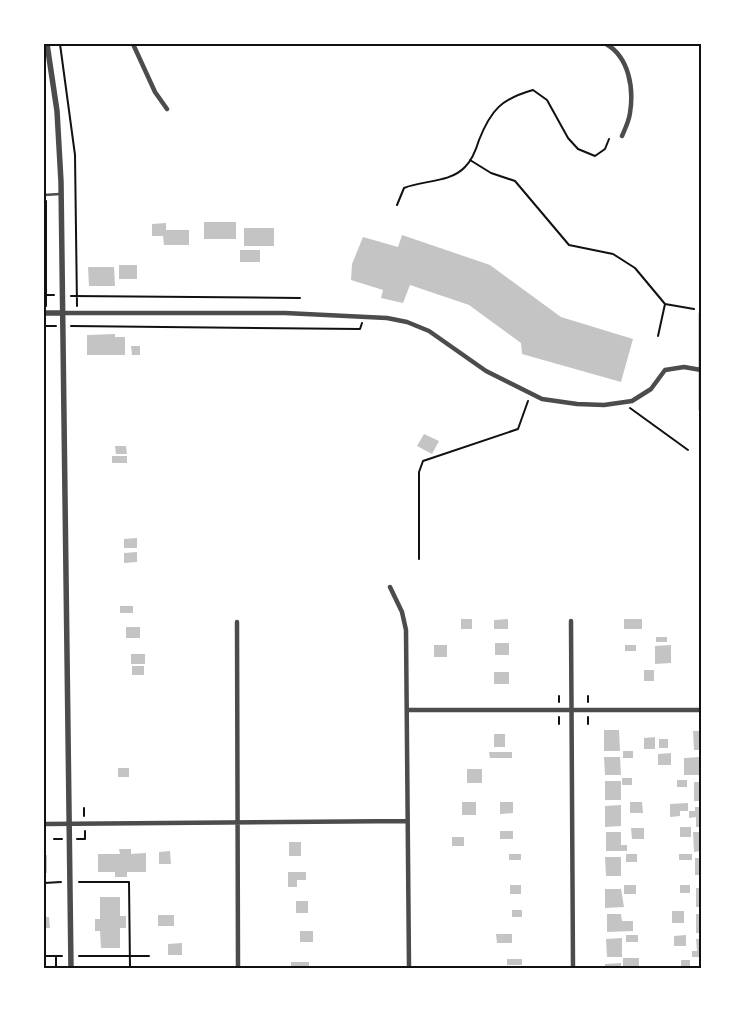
<svg xmlns="http://www.w3.org/2000/svg" width="745" height="1012" viewBox="0 0 745 1012" font-family="Poppins,sans-serif">
  <style>
    .building { fill: #c4c4c4 }
    .lines { fill: none; stroke-linecap: round; stroke-linejoin: round }
    .path { stroke: #111; stroke-width: 2 }
    .service { stroke: #4c4c4c; stroke-width: 2.5 }
    .minor { stroke: #4c4c4c; stroke-width: 4.5 }
    .tertiary { stroke: #4c4c4c; stroke-width: 5.5 }
    .neatline { fill: none; stroke: #111; stroke-width: 2 }
  </style>
  <rect width="100%" height="100%" fill="#fff"/>
  <path class="building" d="M204 222H236V239H204Z
    M166 223V230H189V245H164L163 236H152V224Z
    M244 228H274V246H244Z
    M402 235 490 265 561 317 633 339 621 382 522 354 521 343 469 305 410 285 403 303 381 298 383 290 351 280 352 264 363 237 398 247Z
    M240 250H260V262H240Z
    M119 265H137V279H119Z
    M88 267H114L115 286H89Z
    M115 334V337H125V355H87V335Z
    M131 346H140V355H132Z
    M424 434 439 441 432 454 417 446Z
    M115 446H126L127 454H116Z
    M112 456H127V463H112Z
    M137 538V548H124V539Z
    M137 552V562L124 563V553Z
    M120 606H133V613H120Z
    M461 619H472V629H461Z
    M508 619V629H494V620Z
    M624 619H642V629H624Z
    M126 627H140V638H126Z
    M656 637H667V642H656Z
    M495 643H509V655H495Z
    M434 645H447V657H434Z
    M625 645H636V651H625Z
    M671 645V663L655 664V646Z
    M131 654H145V664H131Z
    M132 666H144V675H132Z
    M644 670H654V681H644Z
    M494 672H509V684H494Z
    M604 730H619L620 751H604Z
    M693 731H701V750H694Z
    M494 734H505V747H494Z
    M655 737V749H644V738Z
    M659 739H668V748H659Z
    M623 751H633V758H623Z
    M489 752H512V758H490Z
    M671 753V765H658V754Z
    M604 757H620L621 775H605Z
    M701 757V775H684V758Z
    M118 768H129V777H118Z
    M467 769H482V783H467Z
    M622 778H632V785H622Z
    M677 780H687V787H677Z
    M605 781H621V800H605Z
    M694 782H701V801H694Z
    M462 802H476V815H462Z
    M500 802H513V813L500 814Z
    M630 802H642L643 813H630Z
    M688 803V811H680V816L670 817V804Z
    M621 805V826L605 827V806Z
    M695 807H701V827H696V817L689 818V811H695Z
    M680 827H691V837H680Z
    M631 828H644V839H632Z
    M500 831H513V839H500Z
    M606 832H621V845H627V851H606Z
    M693 832H701V851L694 852Z
    M452 837H464V846H452Z
    M289 842H301V856H289Z
    M119 849H131V854L146 853V872H127V877H115V872H98V854H120Z
    M170 851 171 864H159V852Z
    M509 854H521V860H509Z
    M626 854H637V862H626Z
    M679 854H692V860H679Z
    M44 855H47V873H44Z
    M605 857H621V876H606Z
    M695 858H701V875H695Z
    M288 872H306V880H297V887H288Z
    M510 885H521V894H510Z
    M624 885H636V894H624Z
    M680 885H690V893H680Z
    M696 888H701V907H696Z
    M605 889H621L624 907 605 908Z
    M100 897H120V916H126V928H120V948H101L100 931H95V919H100Z
    M296 901H308V913H296Z
    M512 910H522V917H512Z
    M672 911H684V923H672Z
    M607 914H621L622 921H633V931L607 932Z
    M696 914H701V933H696Z
    M158 915H174V926H158Z
    M44 917H49L50 928H44Z
    M300 931H313V942H300Z
    M496 934H512V943H497Z
    M626 935H638V942H626Z
    M686 935V946H674V936Z
    M622 938V957H607L606 939Z
    M696 939H701V957H692V951H697Z
    M182 943V955H168V944Z
    M623 958H639V966H623Z
    M507 959H522V965H507Z
    M681 960H690V968H681Z
    M291 962H309V968H291Z
    M621 963V968H605V964Z"/>
  <g class="lines">
    <path class="path" d="M60 44 75 155 77 306
      M44 134 45 189
      M470 160 491 173 515 181 569 245 613 254 635 268 665 304
      M46 201V306
      M397 205 404 188C423 180 450 183 465 167 472 160 476 150 479 140 491 110 501 99 533 90L547 100 568 138 578 149 595 156 605 149 609 139
      M46 295H54
      M71 296 300 298
      M44 326H56
      M71 326 360 329 362 323
      M658 336 665 304 694 309
      M630 408 688 450
      M419 559V472L423 461 518 429 528 401
      M559 696V702
      M588 696V702
      M559 717V724
      M588 717V724
      M84 808V816
      M54 839H62
      M77 839H85V831
      M79 882H129L130 968
      M44 883 61 882
      M44 956H62
      M56 956V968
      M79 956H149"/>
    <path class="service" d="M44 195 60 194"/>
    <path class="minor" d="M133 44 155 92 167 109
      M606 44C629 57 634 88 630 113 629 121 625 129 622 136
      M62 313H285L387 318 407 322 429 331 486 371 542 399 577 404 604 405 632 401 651 389 665 370 684 367 701 370
      M701 313V410
      M390 587 402 612 406 630 409 968
      M571 621 573 968
      M237 622 238 968
      M407 710H701
      M44 824 407 821"/>
    <path class="tertiary" d="M47 44 57 111 61 182 71 968
      M44 313H62"/>
  </g>
  <rect width="745" height="1012" fill="none" stroke="#ffffff" stroke-width="90"/>
  <rect x="45" y="45" width="655" height="922" class="neatline"/>
</svg>
